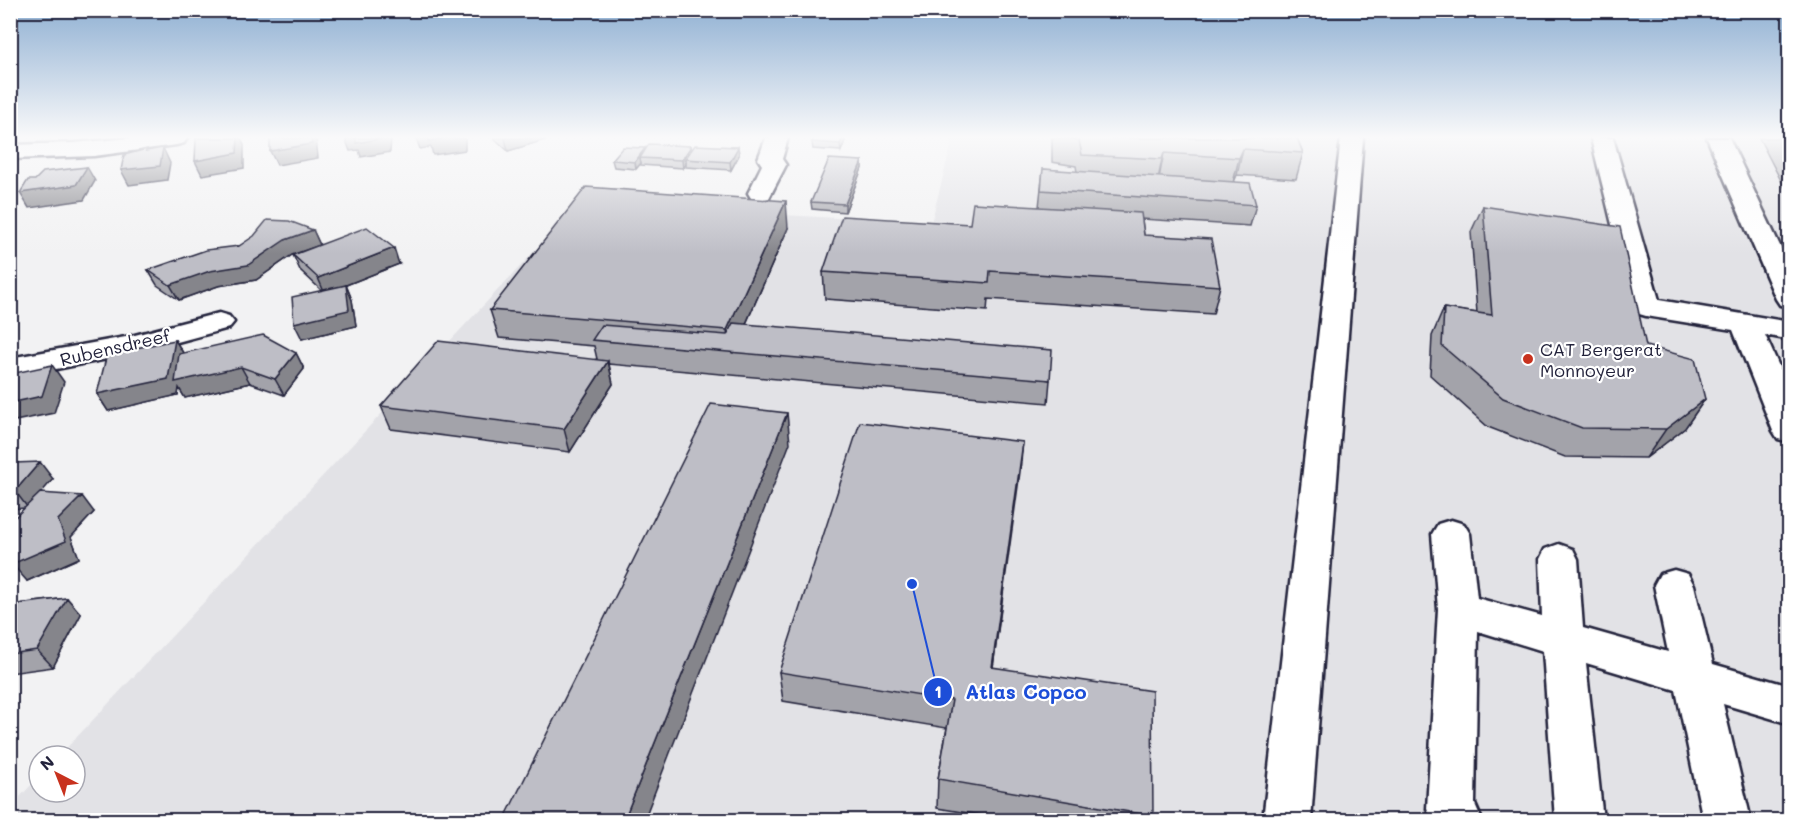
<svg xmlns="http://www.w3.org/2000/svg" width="1800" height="831" viewBox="0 0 1800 831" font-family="Mali,sans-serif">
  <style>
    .built { fill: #e2e2e6 }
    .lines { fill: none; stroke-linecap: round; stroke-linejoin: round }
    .minor-casing { stroke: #22223b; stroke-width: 5 }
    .minor { fill: #fff; fill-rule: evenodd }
    .wall { fill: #a3a3aa; stroke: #22223b; stroke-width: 1.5 }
    .shaded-wall { fill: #85858b; stroke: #22223b; stroke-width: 1.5 }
    .building { fill: #bebec6; stroke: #22223b; stroke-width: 1.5 }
    .poi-dot { fill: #c8321e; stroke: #fff; stroke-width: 2 }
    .labels { text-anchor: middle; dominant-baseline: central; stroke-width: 4.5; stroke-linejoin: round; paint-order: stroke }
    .street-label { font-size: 18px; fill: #22223b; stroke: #fff }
    .poi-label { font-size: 18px; fill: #22223b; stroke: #fff; text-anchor: start }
    .leader { fill: none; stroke: #1d4ed8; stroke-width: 2 }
    .callout-dot { fill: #1d4ed8; stroke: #fff; stroke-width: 2 }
    .mark-label { font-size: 18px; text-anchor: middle; font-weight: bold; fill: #fff }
    .callout-label { font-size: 20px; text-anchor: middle; font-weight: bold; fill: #1d4ed8; stroke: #fff; stroke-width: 4.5; stroke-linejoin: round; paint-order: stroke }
  </style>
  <rect width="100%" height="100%" fill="#f2f2f3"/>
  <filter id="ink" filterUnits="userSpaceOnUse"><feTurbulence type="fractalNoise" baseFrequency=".0167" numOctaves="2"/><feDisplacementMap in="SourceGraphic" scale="12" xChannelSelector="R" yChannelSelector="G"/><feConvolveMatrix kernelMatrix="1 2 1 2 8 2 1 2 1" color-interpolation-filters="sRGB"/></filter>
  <g filter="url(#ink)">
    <path class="built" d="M953 138H1789V820H11L10 807 39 777V792H75V756H59L579 204 931 223Z"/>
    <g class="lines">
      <g class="minor-casing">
        <path id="minor" d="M132 138H187L184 143 176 145 94 156 10 159V145L73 143Z
          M766 138H788L782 159 786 165 769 198 760 200 751 198 748 193 762 165 758 159Z
          M1341 138H1363L1311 820H1263Z
          M1591 138H1613L1659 300 1790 322V340L1765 335 1790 391V442L1778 439 1773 431 1733 330 1646 316 1636 313 1632 307Z
          M1707 138H1729L1790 267V307L1780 305 1776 299Z
          M219 313 229 316 234 322 229 328 133 354 10 378V358L131 336Z
          M1451 520 1464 524 1470 534 1477 598 1542 616 1540 559 1545 549 1559 544 1573 549 1578 559 1583 628 1668 652 1654 585 1660 574 1674 570 1688 574 1694 585 1713 664 1790 686V724L1723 704 1751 820H1703L1676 690 1586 663 1603 820H1555L1543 651 1478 631 1475 804 1482 820H1432L1427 809 1438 609 1432 534 1438 524Z"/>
      </g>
      <use href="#minor" class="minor"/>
    </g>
    <path class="wall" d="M494 138H551L508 151Z
      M846 138 841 151 813 149 812 142Z
      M1052 138H1297L1303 153 1296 179 1237 175 1234 182 1256 205 1250 226 1142 219 1144 235 1220 286 1213 314 988 299 987 311 825 299 823 272 970 224 1039 207 1043 169 1077 172 1076 166 1052 162Z
      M1759 138H1790V198Z
      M691 146V150L738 147 739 155 731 170 686 167V163L683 168 641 165V163L636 169 614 167 612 160 645 148V150Z
      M862 161V168L845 212 812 209 811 202Z
      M1483 206 1646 346 1705 399 1685 428 1646 458 1565 457 1488 427 1430 375 1432 336 1444 308 1477 313 1471 232Z
      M788 228 746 324 1050 380 1048 403 609 364 613 384 570 452 391 429 381 406 597 359 594 346 499 338 490 310Z
      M313 230 320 245 399 264 346 285 352 300 356 326 302 339 321 290 300 270 293 255 303 251 292 255 256 280 218 286 179 300 157 285 148 270 239 246Z
      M175 340 183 353H296L304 369 284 395 250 383 185 398 179 388 178 395 108 411 97 394Z
      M1023 442 993 667 1153 816 1151 820H1012L937 808 938 779 947 728 783 701 779 672Z
      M10 467 53 479 40 493 94 512 71 537 79 558 27 581 25 508 10 509Z
      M67 598 81 614 53 667 10 673V605Z"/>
    <path class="shaded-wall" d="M238 138H241L244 145V168L202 175 195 161Z
      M311 138H316L318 158 277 165 270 151Z
      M345 138H391L390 152 361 157 359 150 350 151Z
      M416 138H465V150L433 155 431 147 420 149Z
      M505 138H551L508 151Z
      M843 138H846L841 151 840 144Z
      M691 146 692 154 685 159 686 163 683 168 682 160Z
      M738 147 739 155 731 170 730 162Z
      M163 148 170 163 167 180 129 185 121 170Z
      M645 148 646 156 640 158 641 163 636 169 635 162Z
      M1243 149 1237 175 1233 183 1239 158Z
      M1164 153 1159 178 1157 185 1162 159Z
      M862 161V168L845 212V204Z
      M87 167 95 181 84 200 29 208 20 193Z
      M786 201 788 228 733 353 730 352 727 330Z
      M313 230 320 245 292 255 256 280 218 286 179 300 170 285 285 240Z
      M394 248 399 264 346 285 352 300 356 326 302 339 294 323 325 294 318 278Z
      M175 340 185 356 241 367 250 383 185 398 179 388 178 395 108 411 97 394Z
      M296 353 304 369 284 395 275 379Z
      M608 361 613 384 570 452 564 429Z
      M52 365 64 382 54 413 10 422V403Z
      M1705 399 1685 428 1646 458 1666 429Z
      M787 413 790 443 644 820H624Z
      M1023 442 1020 472 989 696 992 667Z
      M40 462 53 479 28 508 15 491Z
      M82 496 94 512 71 537 79 558 27 581 12 564Z
      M67 598 81 614 53 667 37 650Z"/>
    <path class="building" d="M196 138H238L237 153 195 161Z
      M270 138H311L312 144 270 151Z
      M356 138H385L356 143Z
      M429 138H448L429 141Z
      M814 138H843L840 144 812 142Z
      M1064 138H1297L1303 153 1243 149 1239 158 1164 153 1162 159 1082 155 1079 140Z
      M649 144 691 146 682 160 640 158Z
      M695 145 738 147 730 162 685 159Z
      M623 147 645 148 635 162 612 160Z
      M163 148 160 166 121 170 124 155 147 149 146 151Z
      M829 159 862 161 845 204 811 202Z
      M87 167 76 185 20 193 28 180H35L43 172Z
      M1043 169 1250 183 1256 205 1041 190Z
      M586 187 786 201 727 330 490 310Z
      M973 203 1141 213 1144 235 1211 239 1220 286 990 271 989 283 823 272 842 216 970 224Z
      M1483 206 1620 227 1646 346 1695 359 1705 399 1666 429 1582 428 1503 398 1442 346 1444 308 1492 315Z
      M267 220 289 221 313 230 285 240 248 265 210 271 170 285 148 270 206 250 239 246 254 236Z
      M367 227 394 248 318 278 293 255Z
      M346 285 349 310 294 323 292 297Z
      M733 323 1052 350 1050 380 592 340 602 325 727 335Z
      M263 335 296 353 275 379 241 367 175 382 179 354Z
      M175 340 168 379 97 394 107 354Z
      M438 341 608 361 564 429 381 406Z
      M52 365 42 396 10 403V374Z
      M711 404 787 413 624 820H504Z
      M860 422 1023 442 992 667 1152 691 1153 816 938 779 952 700 779 672Z
      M40 462 15 491H10V467L14 463Z
      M40 493 82 496 58 520 66 541 12 564 10 559V522Z
      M67 598 37 650 10 654V605Z"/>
  </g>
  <linearGradient id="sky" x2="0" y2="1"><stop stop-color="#8eafd2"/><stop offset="0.54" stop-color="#f9f9fa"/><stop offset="1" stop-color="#f9f9fa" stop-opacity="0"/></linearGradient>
  <rect width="1800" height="254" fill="url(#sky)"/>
  <circle class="poi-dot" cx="1528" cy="359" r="6"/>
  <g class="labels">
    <g class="street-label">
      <text transform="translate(115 347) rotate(-13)">Rubensdreef</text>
    </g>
    <g class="poi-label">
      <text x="1540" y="349">CAT Bergerat<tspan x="1540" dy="21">Monnoyeur</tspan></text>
    </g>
  </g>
  <path class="leader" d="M912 584L938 692"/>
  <g class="callout-dot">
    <circle cx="912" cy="584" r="6"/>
    <circle cx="938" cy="692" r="15"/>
  </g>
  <g class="mark-label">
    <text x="938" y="698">1</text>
  </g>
  <g class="callout-label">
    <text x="1026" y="699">Atlas Copco</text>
  </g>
  <rect width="1800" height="831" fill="none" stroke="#fff" stroke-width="36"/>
  <rect x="18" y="18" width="1764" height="795" fill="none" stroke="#22223b" stroke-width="2" filter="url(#ink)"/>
  <g transform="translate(57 774) rotate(318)"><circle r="28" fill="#ffffff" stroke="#a7a7b1" stroke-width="1.5"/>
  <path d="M0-4.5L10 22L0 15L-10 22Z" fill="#c8321e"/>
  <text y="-9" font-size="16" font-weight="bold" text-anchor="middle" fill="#22223b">N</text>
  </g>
</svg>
